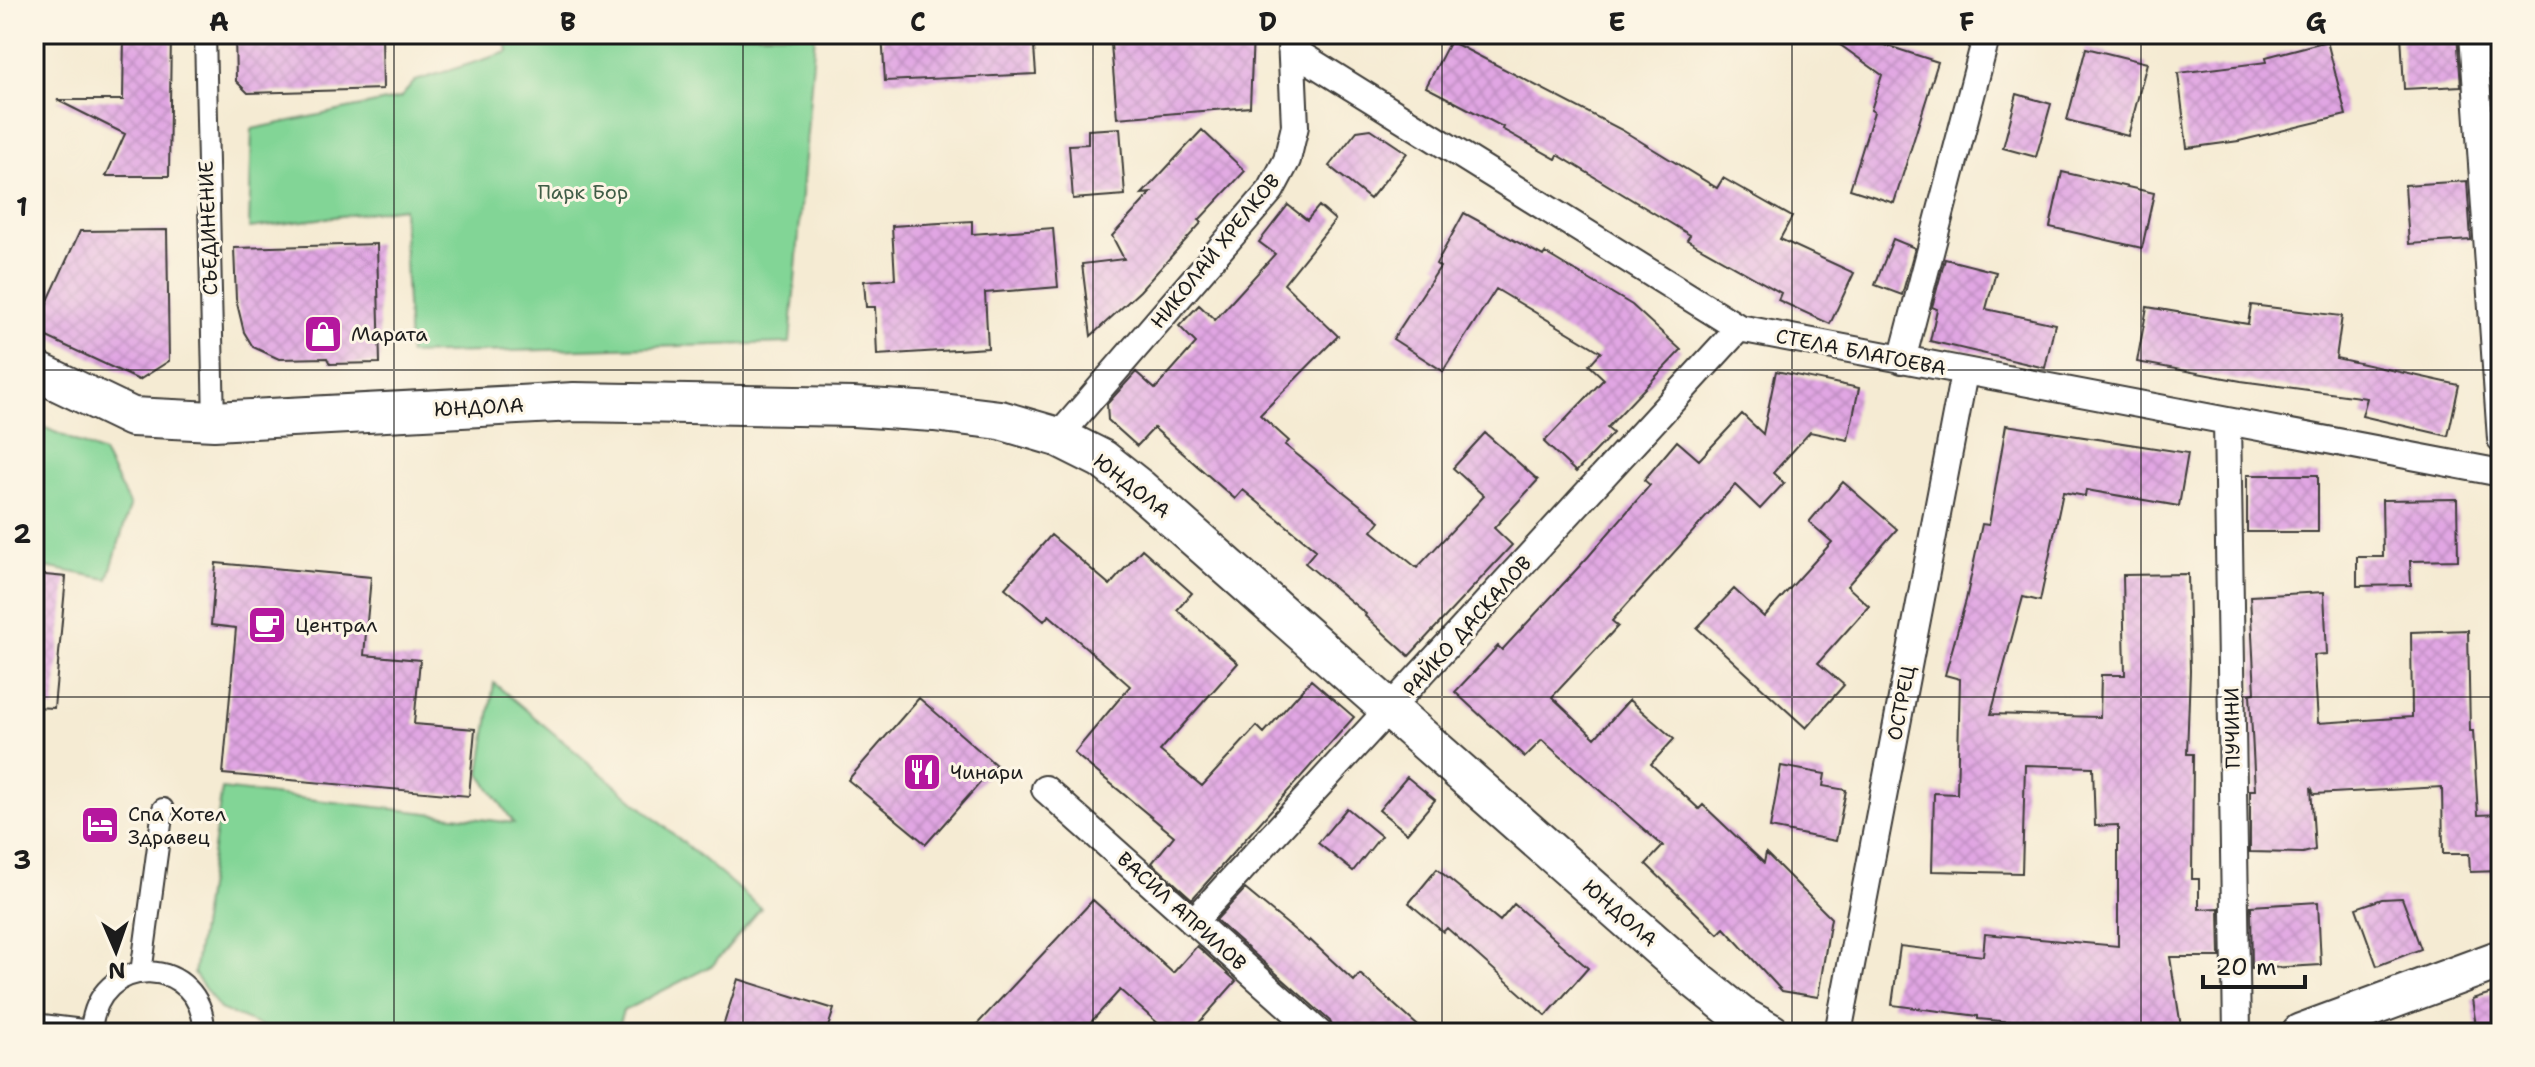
<svg xmlns="http://www.w3.org/2000/svg" width="2535" height="1067" viewBox="0 0 2535 1067" font-family="'Shantell Sans',sans-serif">
  <style>
    .park { fill: #82d596; stroke: #4f7859; stroke-width: 2 }
    .building { fill: url(#building-cross-hatch) }
    .lines { fill: none; stroke-linecap: round; stroke-linejoin: round }
    .pedestrian-casing { stroke: #3d3b37; stroke-width: 24 }
    .minor-casing { stroke: #3d3b37; stroke-width: 30 }
    .secondary-casing { stroke: #3d3b37; stroke-width: 42 }
    .pedestrian { stroke: #fff; stroke-width: 20 }
    .minor { stroke: #fff; stroke-width: 26 }
    .secondary { stroke: #fff; stroke-width: 38 }
    .grid { fill: none; stroke: #1c1c1c; stroke-width: 2; stroke-opacity: 0.55 }
    .labels { text-anchor: middle; dominant-baseline: central; stroke-width: 6; stroke-linejoin: round; paint-order: stroke }
    .park-label { font-size: 20px; fill: #405d47; stroke: #fcf5e5 }
    .street-label { font-size: 20px; fill: #1c1c1c; stroke: #fcf5e5 }
    .poi-label { font-size: 20px; fill: #1c1c1c; stroke: #fcf5e5; text-anchor: start }
    .neatline { fill: none; stroke: #1c1c1c; stroke-width: 3 }
    .grid-label { font-size: 26px; text-anchor: middle; font-weight: bold; fill: #1c1c1c }
  </style>
  <defs>
    <pattern id="building-cross-hatch" width="8" height="8" patternUnits="userSpaceOnUse" patternTransform="scale(2)"><rect width="8" height="8" fill="#e1a6e3"/><path d="M0 0l8 8M0 8l8-8" fill="none" stroke="#c08ec2"/></pattern>
  </defs>
  <rect width="100%" height="100%" fill="#fcf5e5"/>
  <filter id="ink" filterUnits="userSpaceOnUse"><feTurbulence type="fractalNoise" baseFrequency=".0125" numOctaves="2"/><feDisplacementMap in="SourceGraphic" scale="16" xChannelSelector="R" yChannelSelector="G"/><feConvolveMatrix kernelMatrix="1 2 1 2 8 2 1 2 1" color-interpolation-filters="sRGB"/></filter>
  <filter id="wash" filterUnits="userSpaceOnUse"><feTurbulence type="fractalNoise" baseFrequency=".006" numOctaves="4" result="noise"/><feDisplacementMap in="SourceGraphic" scale="32" xChannelSelector="R" yChannelSelector="G"/><feGaussianBlur stdDeviation="1.8" result="paint"/><feColorMatrix in="noise" values="0 0 0 0 0 0 0 0 0 0 0 0 0 0 0 0 0 1.4 0 .05"/><feComposite in="paint" operator="in"/></filter>
  <g filter="url(#wash)">
    <rect width="100%" height="100%" fill="#f5ebd3"/>
    <path class="park" d="M505 34H815L790 343 409 354 403 208 249 228 252 129 400 98 415 81 508 52Z
      M34 423 103 453 130 506 108 579 34 565Z
      M494 683 761 908 713 965 623 1011 616 1033H278L220 1009 194 974 222 789 514 823 480 774Z"/>
    <g id="blocks">
      <path class="building" d="M124 34H171L169 176H106L125 134 57 100H123Z
        M235 34H382L383 89 248 93 236 81Z
        M882 34H1033L1036 74 885 81Z
        M1204 34H1253L1250 107 1117 118 1111 44 1204 36Z
        M1825 34H1851L1938 62 1894 203 1850 189 1874 112 1871 110 1882 75Z
        M2401 34H2457L2461 86 2404 89Z
        M1450 41 1622 130 1717 188 1723 178 1792 217 1780 239 1854 273 1830 324 1778 300 1781 293 1687 240 1690 235 1558 155 1556 159 1502 129 1503 127 1426 87Z
        M2327 41 2346 115 2239 141 2187 148 2178 73 2267 62 2266 57Z
        M2086 48 2147 63 2128 136 2067 120Z
        M2017 94 2051 104 2036 157 2003 148Z
        M1120 128 1125 195 1073 199 1069 145 1088 144V130Z
        M1371 129 1407 153 1370 199 1329 166 1357 131Z
        M1202 130 1245 171 1199 220 1202 222 1140 291 1091 336 1082 264 1124 259 1112 236 1151 193 1142 194Z
        M2062 172 2154 193 2142 248 2050 227Z
        M2467 181 2471 240 2409 244 2405 185Z
        M1288 205 1307 220 1319 206 1335 220 1284 284 1338 336 1260 415 1289 441 1285 445 1380 521 1372 531 1417 568 1484 496 1453 468 1485 433 1538 480 1494 528 1512 545 1409 656 1365 616 1366 614 1305 563 1316 550 1243 490 1235 499 1154 428 1137 446 1108 420 1107 404 1136 372 1155 389 1196 343 1179 326 1199 305 1215 320 1275 254 1259 242Z
        M1464 213 1543 256 1545 253 1632 305 1681 350 1607 428 1613 433 1576 472 1544 442 1604 379 1589 365 1601 352 1496 289 1443 371 1393 339 1440 267 1436 264Z
        M972 221V234L1053 228 1058 287 985 293 988 348 877 355 875 307H866L864 281 895 279 892 226Z
        M167 230 169 361 139 380 34 331 80 231Z
        M1893 239 1915 248 1902 295 1875 285Z
        M377 244 380 363 330 364 327 358 279 359 253 347 244 332 236 299 234 248Z
        M1945 259 1996 272 1986 309 2055 324 2045 368 1930 341 1937 309 1932 307Z
        M2251 305 2342 316 2336 358 2459 385 2448 436 2362 416 2367 398 2241 381 2137 362 2147 307 2248 324Z
        M1776 371 1859 388 1848 440 1810 432 1773 473 1784 483 1760 509 1735 485 1612 621 1618 626 1552 697 1595 738 1629 700 1674 739 1651 764 1699 809 1703 805 1764 863 1766 853 1831 918 1818 997 1782 991 1724 928 1718 934 1646 864 1663 846 1542 740 1525 757 1455 692 1498 646 1502 650 1588 557 1650 485 1644 480 1677 441 1699 460 1742 414 1763 434Z
        M2006 425 2188 453 2179 506 2086 490 2085 496 2063 492 2040 601 2023 597 1991 714 2100 717 2101 675H2125L2123 575 2188 574 2190 671 2187 754H2193L2192 879H2199V909L2219 908 2220 957H2170L2182 1033H2109V1030L1978 1019V1016L1892 1005 1900 946 1983 956 1985 934 2118 946V825L2095 826 2093 767 2025 765 2022 873 1932 871 1934 793 1957 794 1960 679 1945 675 1966 600 1982 524 1989 525Z
        M2247 475H2318V532H2247Z
        M1843 482 1897 529 1847 586 1869 606 1818 663 1844 685 1806 728 1697 628 1734 589 1764 617 1832 542 1809 522Z
        M2457 499 2458 560 2410 561 2411 585 2357 586V557H2383L2382 500Z
        M1051 535 1110 585 1142 549 1192 593 1177 610 1238 663 1160 751 1202 786 1257 726 1264 733 1311 680 1354 717 1192 899 1152 863 1174 836 1074 753 1130 686 1049 615 1044 621 1005 588Z
        M216 563 371 577 364 655 420 660 414 724 475 729 469 796 223 774 236 628 211 625Z
        M34 574 66 577 54 708 34 707Z
        M2324 592 2327 654 2314 655 2318 723 2412 717 2411 632 2468 630 2470 731H2473L2478 815 2501 814V871L2470 872 2469 854H2443L2442 787 2314 794 2311 787 2315 850 2303 853 2250 852V790H2255L2250 694 2255 693 2250 596Z
        M919 698 996 765 926 844 848 780Z
        M1781 766 1825 774 1823 786 1846 790 1836 841 1770 828Z
        M1407 777 1435 800 1407 833 1379 810Z
        M1347 808 1381 836 1353 871 1318 843Z
        M1437 869 1500 921 1514 904 1588 968 1546 1016 1447 928 1443 932 1409 903Z
        M1245 889 1309 942 1310 940 1354 981 1360 974 1426 1033H1335L1330 1021 1216 920Z
        M2402 898 2421 949 2377 966 2356 908 2382 899Z
        M1093 900 1173 973 1197 946 1236 981 1190 1033H1169L1120 990 1081 1033H969Z
        M2318 902 2321 965 2252 969 2251 906Z
        M738 979 834 1009 826 1033H721Z
        M2501 990V1033H2477L2472 999Z"/>
    </g>
  </g>
  <g filter="url(#ink)">
    <use href="#blocks" fill-opacity="0" stroke="#3d3b37" stroke-width="2"/>
    <g class="lines">
      <g class="pedestrian-casing">
        <path id="pedestrian" d="M205 34 214 421
          M141 973 163 809
          M34 1024 91 1031
          M91 1033C95 949 205 955 204 1033"/>
      </g>
      <g class="minor-casing">
        <path id="minor" d="M2473 34 2501 439
          M1291 49 1739 328 2501 473
          M1902 360 1987 34
          M2227 422 2237 1033
          M1058 437 1271 190 1287 160 1295 126 1291 38
          M1045 789 1319 1033
          M1193 922 1739 328
          M1838 1033 1964 373"/>
      </g>
      <g class="secondary-casing">
        <path id="secondary" d="M34 370 132 417 214 421 574 402 853 407 934 412 1000 420 1058 437 1102 459 1140 489 1695 979 1741 1016 1771 1033
          M2301 1033 2501 959"/>
      </g>
      <use href="#pedestrian" class="pedestrian"/>
      <use href="#minor" class="minor"/>
      <use href="#secondary" class="secondary"/>
    </g>
  </g>
  <path class="grid" d="M394 34V1033M743 34V1033M1093 34V1033M1442 34V1033M1792 34V1033M2141 34V1033M34 370H2501M34 697H2501"/>
  <defs>
    <g id="shop-square" transform="scale(2)"><rect x="-9" y="-9" width="18" height="18" rx="4" fill="#b5179e" stroke="#fcf5e5"/><path d="M-5-2.5h2.3a2.7 3.5 0 0 1 5.4 0H5L5.5 6h-11ZM-1.5-2.5h3a1.5 2.3 0 0 0-3 0Z" fill="#fff"/></g>
    <g id="cafe-square" transform="scale(2)"><rect x="-9" y="-9" width="18" height="18" rx="4" fill="#b5179e" stroke="#fcf5e5"/><path d="M-5.5-4.5H6V0H3Q3 3.5 0 3.5H-2.5Q-5.5 3.5-5.5 0ZM3-3.2v2h1.7v-2ZM-6 4.5H4V6H-6Z" fill="#fff"/></g>
    <g id="restaurant-square" transform="scale(2)"><rect x="-9" y="-9" width="18" height="18" rx="4" fill="#b5179e" stroke="#fcf5e5"/><path d="M-5-6h1v4h1v-4h1v4h1v-4h1v5L-1.5 .5V6h-2V.5L-5-1ZM5-6V6H3V1.5H1.5Q1.5-4 5-6Z" fill="#fff"/></g>
    <g id="hotel-square" transform="scale(2)"><rect x="-9" y="-9" width="18" height="18" rx="4" fill="#b5179e" stroke="#fcf5e5"/><path d="M-6-4.5h1.5V1H6V5H4.5V3h-9V5H-6ZM-4 0a1.8 1.8 0 1 1 3.6 0ZM.5 0V-2.5h3Q6-2.5 6 0Z" fill="#fff"/></g>
  </defs>
  <g fill-rule="evenodd">
    <use href="#shop-square" x="323" y="334"/>
    <use href="#cafe-square" x="267" y="625"/>
    <use href="#restaurant-square" x="922" y="772"/>
    <use href="#hotel-square" x="100" y="825"/>
  </g>
  <g class="labels">
    <g class="park-label">
      <text x="583" y="192">Парк Бор</text>
    </g>
    <g class="street-label">
      <text transform="translate(208 228) rotate(-92)">СЪЕДИНЕНИЕ</text>
      <text transform="translate(1215 251) rotate(-51)">НИКОЛАЙ ХРЕЛКОВ</text>
      <text transform="translate(1861 352) rotate(11)">СТЕЛА БЛАГОЕВА</text>
      <text transform="translate(479 407) rotate(-3)">ЮНДОЛА</text>
      <text transform="translate(1132 486) rotate(38)">ЮНДОЛА</text>
      <text transform="translate(1467 626) rotate(-48)">РАЙКО ДАСКАЛОВ</text>
      <text transform="translate(1901 703) rotate(-79)">ОСТРЕЦ</text>
      <text transform="translate(2232 728) rotate(-91)">ПУЧИНИ</text>
      <text transform="translate(1182 911) rotate(42)">ВАСИЛ АПРИЛОВ</text>
      <text transform="translate(1620 913) rotate(41)">ЮНДОЛА</text>
    </g>
    <g class="poi-label">
      <text x="351" y="334">Марата</text>
      <text x="295" y="625">Централ</text>
      <text x="950" y="772">Чинари</text>
      <text x="128" y="814">Спа Хотел<tspan x="128" dy="23">Здравец</tspan></text>
    </g>
  </g>
  <rect width="2535" height="1067" fill="none" stroke="#fcf5e5" stroke-width="88"/>
  <g transform="translate(116 951) rotate(178)" stroke="#fcf5e5" stroke-width="6" paint-order="stroke">
  <path d="M0-6L14 30L0 20L-14 30Z" fill="#1c1c1c"/>
  <text y="-12" font-size="22" font-weight="bold" text-anchor="middle" fill="#1c1c1c">N</text>
  </g>
  <path d="M2203 975v12h102v-12" fill="none" stroke="#1c1c1c" stroke-width="4"/>
  <text x="2215" y="975" font-size="24" fill="#1c1c1c" stroke="#fcf5e5" stroke-width="6" paint-order="stroke">20 m</text>
  <rect x="44" y="44" width="2447" height="979" class="neatline"/>
  <g class="grid-label">
    <text x="219" y="31">A</text>
    <text x="568" y="31">B</text>
    <text x="918" y="31">C</text>
    <text x="1268" y="31">D</text>
    <text x="1617" y="31">E</text>
    <text x="1967" y="31">F</text>
    <text x="2316" y="31">G</text>
    <text x="22" y="216">1</text>
    <text x="22" y="543">2</text>
    <text x="22" y="869">3</text>
  </g>
</svg>
